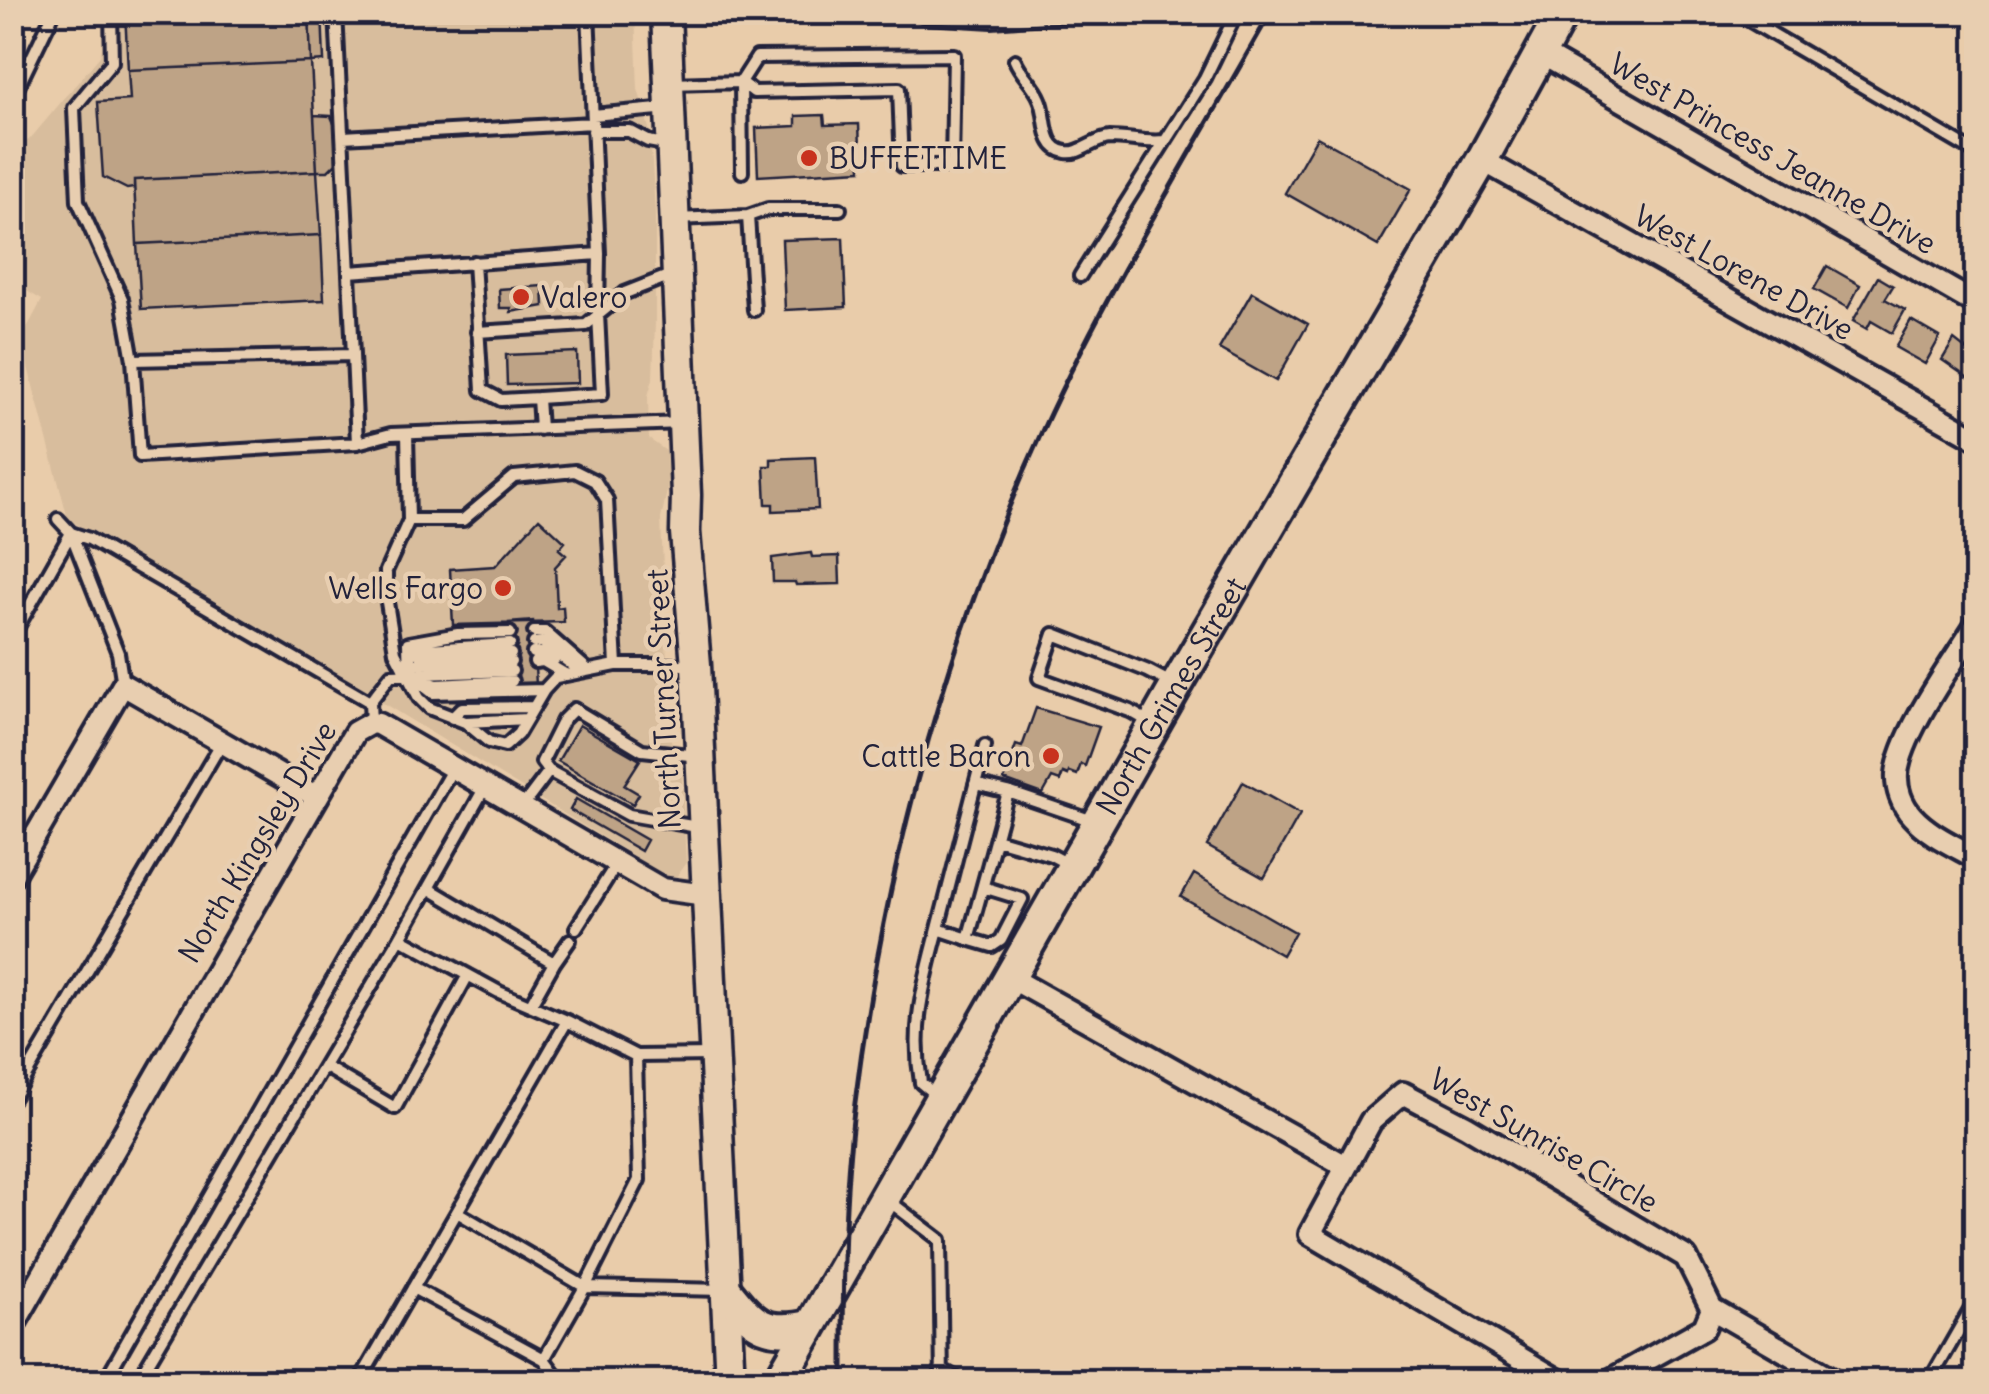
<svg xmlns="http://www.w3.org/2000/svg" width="1989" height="1394" viewBox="0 0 1989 1394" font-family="Delius,sans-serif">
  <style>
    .built { fill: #d8bd9d }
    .building { fill: #bea386; stroke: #22223b; stroke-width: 2.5 }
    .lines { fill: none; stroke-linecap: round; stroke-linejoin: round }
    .lane-casing { stroke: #22223b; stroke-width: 18 }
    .street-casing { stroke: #22223b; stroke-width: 28 }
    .secondary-casing { stroke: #22223b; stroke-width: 35 }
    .primary-casing { stroke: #22223b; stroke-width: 38 }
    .lane { stroke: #e8ceb0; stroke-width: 10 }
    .street { stroke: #e8ceb0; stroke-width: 20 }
    .secondary { stroke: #e8ceb0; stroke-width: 28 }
    .primary { stroke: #e8ceb0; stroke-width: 30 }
    .rail { stroke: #22223b; stroke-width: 5 }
    .poi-dot { fill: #c8321e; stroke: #e8ceb0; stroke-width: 4 }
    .labels { text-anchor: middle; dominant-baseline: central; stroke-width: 9; stroke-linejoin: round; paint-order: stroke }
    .street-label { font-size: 30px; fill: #22223b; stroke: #e8ceb0 }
    .poi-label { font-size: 30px; fill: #22223b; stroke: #e8ceb0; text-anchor: start }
  </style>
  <rect width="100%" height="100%" fill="#e9ccaa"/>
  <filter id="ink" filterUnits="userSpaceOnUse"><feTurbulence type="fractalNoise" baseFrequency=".01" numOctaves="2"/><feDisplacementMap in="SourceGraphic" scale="20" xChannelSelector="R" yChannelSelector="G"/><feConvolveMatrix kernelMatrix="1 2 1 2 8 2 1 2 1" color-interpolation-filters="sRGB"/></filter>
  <g filter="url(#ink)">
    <path class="built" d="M103 13H635L638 89 650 132 655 212V322L653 379 648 396 649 439 666 451 668 486 661 519 670 737 682 776 686 864 677 876H666L360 689 68 519 27 363 13 354 42 300 13 283V144H22L30 139 100 56 104 41Z"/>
    <path class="building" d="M125 12H309L311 62 128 70Z
      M309 12H322L324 61 311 62Z
      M311 62 317 171 134 180V188L127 189 103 177 98 102 130 100 128 70Z
      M314 115 331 116 335 126 338 161 328 171H317Z
      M824 115 825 125 859 124 861 170 758 176 756 128 796 126V116Z
      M1317 137 1411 189 1378 246 1285 193Z
      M317 171 321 235 137 244 134 180Z
      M321 235 324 300 141 309 137 244Z
      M843 238 846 307 785 310 782 240Z
      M1827 266 1860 285 1848 308 1814 289Z
      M1878 277 1893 286 1885 299 1905 310 1892 333 1871 321 1867 329 1853 321Z
      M543 286 544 306 511 312V308H500L499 289Z
      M1252 292 1308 324 1276 381 1219 349Z
      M1911 320 1940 337 1925 364 1895 347Z
      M1954 340 1976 357 1974 382 1942 360Z
      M577 352 578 383 507 385 506 355Z
      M815 457 818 509 773 511V504H766L764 466H771V459Z
      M539 518 565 542 559 549 566 555 555 567 557 608 563 607 564 622 453 625 450 569 495 566Z
      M811 553 812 557 839 556 840 584 796 585 795 582H773L772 558Z
      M533 621 536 687 512 688 509 623Z
      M1036 708 1099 727 1085 766 1081 764 1077 775 1069 772 1068 775 1063 773 1060 781 1052 778 1043 794 1004 780 1016 745 1022 747Z
      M579 725 640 760 624 785 639 794 633 804 558 761Z
      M1243 782 1300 814 1264 878 1207 846Z
      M576 799 647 840 641 851 570 810Z
      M1194 874 1295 932 1282 955 1181 897Z"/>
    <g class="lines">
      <g class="lane-casing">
        <path id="lane" d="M111 12 112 62 74 108 78 201 122 299 133 360
          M336 12 353 355
          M738 12V16L805 12
          M916 12 926 17 992 21 1115 12
          M1735 12 1976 153
          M1015 60C1021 75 1034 84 1040 99 1048 115 1041 148 1066 152 1080 155 1094 139 1110 138 1129 138 1145 143 1164 141
          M670 84 741 82 754 92 899 89 902 166H952L954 55 757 57 741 82 742 172
          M12 99 54 12
          M593 115 669 108
          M593 131H629L648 141 670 145
          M343 137 593 123
          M748 216 754 310
          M675 219 748 216 768 209H840
          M474 262 482 390 501 400 538 398 540 429
          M349 272 599 254 588 12
          M1080 276 1205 78 1237 12
          M477 332 586 325 625 293 676 273
          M538 398 602 394 598 314 599 254
          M407 434 409 520 386 571V596L395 652 419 698 429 708 465 722 489 742 505 746 518 734 544 690 556 677 616 665H694
          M357 443 353 355 133 360 140 456 357 443 391 434 682 423
          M58 519 71 533 118 653 123 685
          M409 520H463L514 477 575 471 595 481 607 500 616 665
          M71 533 89 539 370 702
          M534 632H545L588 670
          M12 637 71 533
          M534 643 542 642 575 667
          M533 653H546L555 659
          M421 656 511 654
          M411 659 412 650 510 644
          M535 662 543 661 565 674
          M409 674 408 643 458 634 510 633
          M409 674 416 664 511 662
          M410 675 433 693 544 690
          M419 679 437 685 512 681
          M452 718 462 708 534 707
          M466 722 527 719
          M371 723 370 702 391 675 512 671
          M1153 724 1130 711 1039 678 1054 634 1148 671 1173 684
          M699 756 642 750 574 709 563 720 542 762 549 771 629 815 703 828
          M975 784 1008 792
          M485 787 400 938 499 992 567 1021
          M522 807 549 771
          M996 839 1051 855 1070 865
          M983 887 1022 899 1001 940 992 946 968 939C982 890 995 841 1008 792L1093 821
          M428 888 554 963 531 1004
          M576 928 617 863
          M400 938 324 1066 395 1108 468 975
          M968 939 938 929 985 746
          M554 963 570 940
          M938 1097 921 1083C911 1025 924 984 938 929
          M12 1099 222 742
          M889 1201 940 1240 942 1382
          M457 1212 585 1287 725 1290
          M413 1288 544 1359 585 1287 639 1180 636 1056
          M544 1359 561 1382
          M941 1369 963 1382
          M561 1380 651 1382
          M104 1382 453 768
          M137 1382 324 1066
          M359 1382 567 1021 636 1056 712 1055
          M1929 1382 1976 1300"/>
      </g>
      <g class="street-casing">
        <path id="street" d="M1540 53 1976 304
          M1482 160 1976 438
          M1976 625C1954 661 1901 733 1897 774 1896 789 1902 805 1912 816 1929 835 1955 846 1976 858
          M12 876 123 685 317 797
          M1011 978 1344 1165
          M12 1328C127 1129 239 930 355 732L371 723 378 724 662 889 706 895
          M1561 1382 1310 1234 1371 1121 1403 1093 1466 1126 1686 1257 1712 1309 1838 1382
          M1607 1382 1704 1328 1712 1309"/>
      </g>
      <g class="secondary-casing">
        <path id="secondary" d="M666 12 686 495 685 532 696 665 730 1382"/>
      </g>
      <g class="primary-casing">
        <g id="primary">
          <path d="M726 1290C754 1325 764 1336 810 1326"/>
          <path id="s1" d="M779 1382 1176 686 1482 160 1563 12"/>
        </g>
      </g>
      <use href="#lane" class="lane"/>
      <use href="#street" class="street"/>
      <use href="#secondary" class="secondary"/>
      <use href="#primary" class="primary"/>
      <path class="rail" d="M843 1382C843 1289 843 1195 855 1103 884 871 945 642 1043 429 1109 286 1193 150 1271 12"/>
    </g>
  </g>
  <g class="poi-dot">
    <circle cx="809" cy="158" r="10"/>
    <circle cx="521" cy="297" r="10"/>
    <circle cx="503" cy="588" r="10"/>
    <circle cx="1051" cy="756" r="10"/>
  </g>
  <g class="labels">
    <g class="street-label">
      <text transform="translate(1773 153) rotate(30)">West Princess Jeanne Drive</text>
      <text transform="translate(1744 272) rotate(29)">West Lorene Drive</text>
      <text stroke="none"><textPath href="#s1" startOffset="790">North Grimes Street</textPath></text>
      <text transform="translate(663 699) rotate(-93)">North Turner Street</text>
      <text transform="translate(257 842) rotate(-59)">North Kingsley Drive</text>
      <text transform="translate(1544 1140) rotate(30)">West Sunrise Circle</text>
    </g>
    <g class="poi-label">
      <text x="829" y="158">BUFFETTIME</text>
      <text x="541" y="297">Valero</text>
      <text x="483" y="588" text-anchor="end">Wells Fargo</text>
      <text x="1031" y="756" text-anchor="end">Cattle Baron</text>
    </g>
  </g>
  <rect width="1989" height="1394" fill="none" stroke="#e8ceb0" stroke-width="50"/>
  <rect x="25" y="25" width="1939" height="1344" fill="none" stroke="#22223b" stroke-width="4" filter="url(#ink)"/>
</svg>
